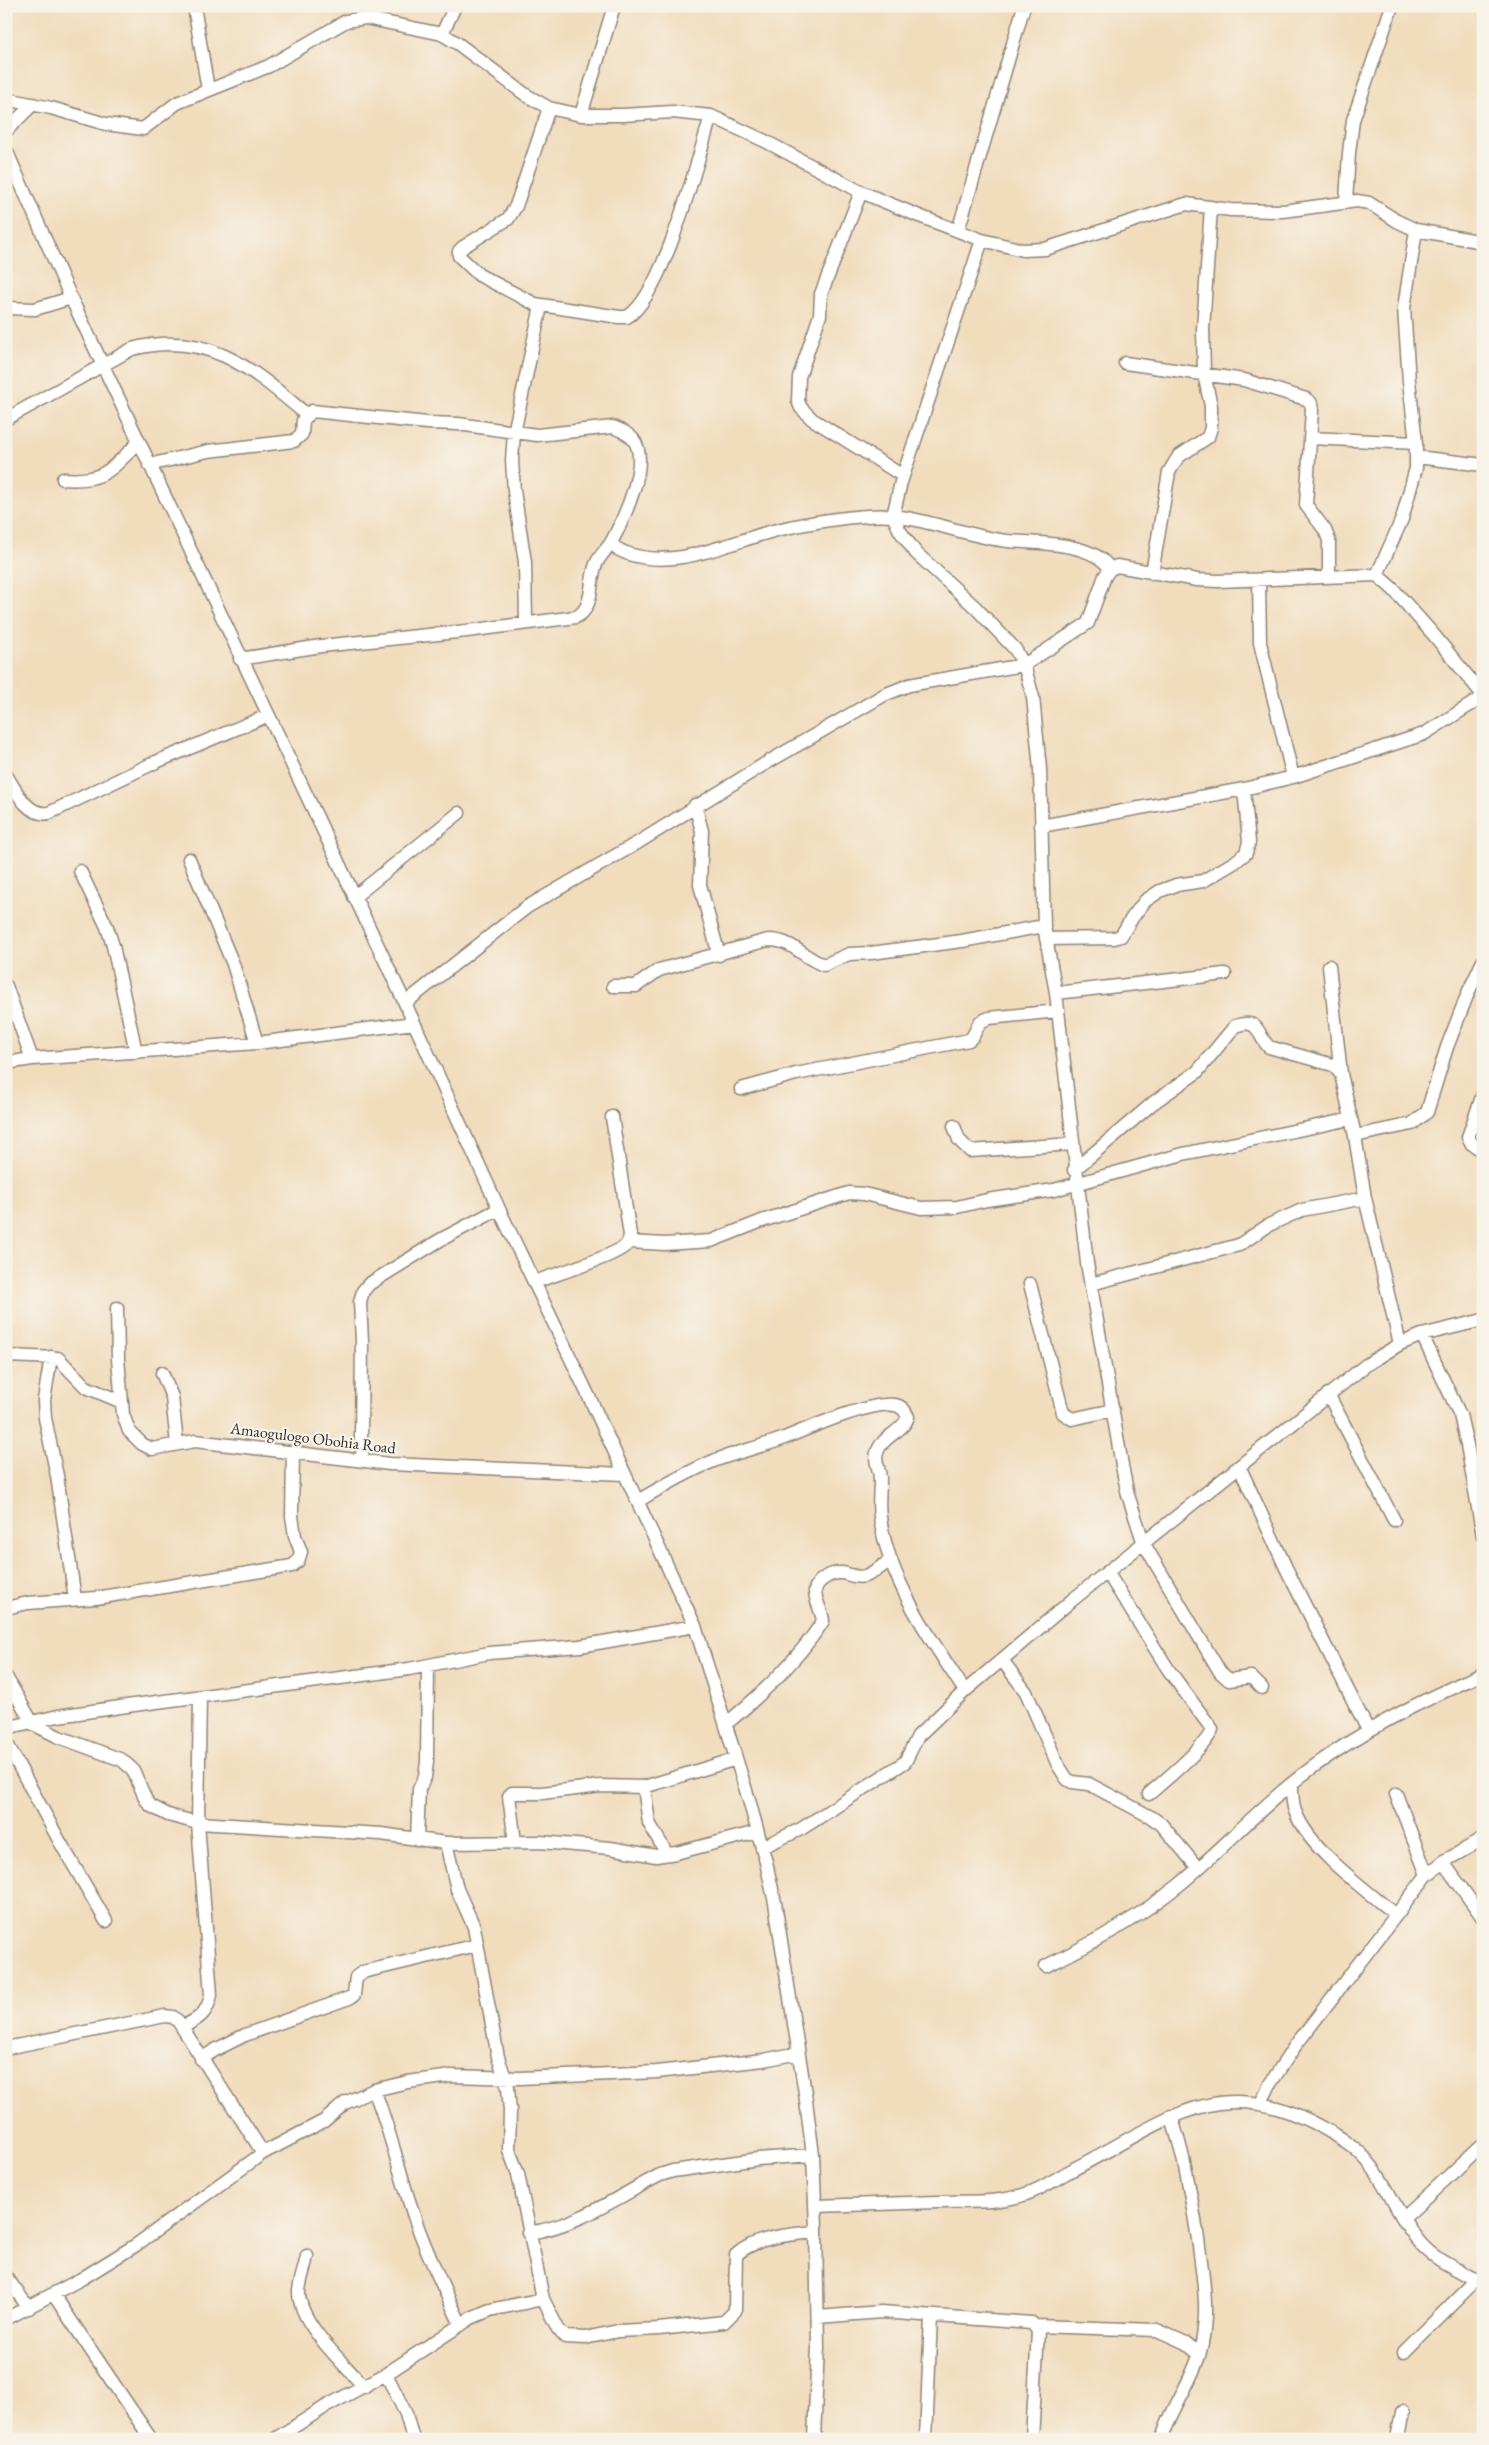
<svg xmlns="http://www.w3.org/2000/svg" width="1489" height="2445" viewBox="0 0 1489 2445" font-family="'EB Garamond',serif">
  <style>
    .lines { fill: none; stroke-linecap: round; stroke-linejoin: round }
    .minor-casing { stroke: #8e8474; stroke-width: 15 }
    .minor { stroke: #fff; stroke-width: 12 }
    .labels { text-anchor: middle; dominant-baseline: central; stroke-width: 4.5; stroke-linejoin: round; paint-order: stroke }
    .street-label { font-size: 16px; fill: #2b2b2b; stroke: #f7f3e8 }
  </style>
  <rect width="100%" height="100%" fill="#f7f3e8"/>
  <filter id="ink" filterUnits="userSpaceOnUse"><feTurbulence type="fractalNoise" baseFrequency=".02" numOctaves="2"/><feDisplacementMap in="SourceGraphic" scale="10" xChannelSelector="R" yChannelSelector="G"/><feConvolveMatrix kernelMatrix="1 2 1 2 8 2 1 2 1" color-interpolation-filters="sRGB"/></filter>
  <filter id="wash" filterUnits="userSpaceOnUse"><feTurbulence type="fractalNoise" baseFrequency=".0096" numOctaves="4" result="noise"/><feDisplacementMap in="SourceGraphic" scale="20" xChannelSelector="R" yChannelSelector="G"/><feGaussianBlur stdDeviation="1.12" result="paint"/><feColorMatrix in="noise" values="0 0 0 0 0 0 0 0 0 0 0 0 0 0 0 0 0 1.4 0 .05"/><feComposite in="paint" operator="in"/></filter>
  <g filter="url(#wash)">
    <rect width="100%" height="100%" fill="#f1dcbc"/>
  </g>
  <g filter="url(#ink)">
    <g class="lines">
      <g class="minor-casing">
        <path id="minor" d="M194 6 208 90
          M442 34 455 6
          M6 99 51 108 106 124 143 129 177 103 269 66 346 21 365 18 442 34 457 43 526 95 549 108 581 115H623L672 112 711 116 765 141 861 192 919 216 982 240 1023 250 1045 249 1186 204 1231 210 1283 211 1357 201 1369 203 1397 221 1416 230 1483 242
          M549 108 516 206 508 219 463 247 459 251V256L479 275 535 304 619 317H627C663 297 698 158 711 116
          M581 115 614 6
          M6 131 33 104
          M6 150 71 298 405 1003 499 1209 592 1403 695 1626 749 1800 766 1862 775 1903 805 2093 813 2155 816 2227 818 2347 814 2439
          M861 192 821 294 820 315 799 377 798 401 801 408 812 419 903 476
          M1346 202 1349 153 1353 120 1392 6
          M958 231 1024 6
          M982 240 901 482 893 516 900 531 916 553 975 607 1015 649 1024 665 1033 697 1040 769 1044 926 1056 993 1087 1263 1123 1471 1128 1495 1144 1544 1220 1672 1229 1680 1251 1677 1262 1688
          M6 308 35 309 71 298
          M1125 363 1244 380 1306 399 1311 403 1312 410 1306 505 1325 530 1329 540V576
          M6 419 132 349C208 329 252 369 307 415
          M1310 438 1416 443
          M1417 457 1483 465
          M149 465 208 451 294 441 302 434 303 420 312 411 427 423 458 424 537 435 613 427C620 430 627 432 633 439 651 461 624 518 612 541 608 548 601 554 597 562 588 579 596 607 576 617L467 631 321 646 240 659
          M63 479C105 482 110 470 138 443
          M612 543C614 549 620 550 626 553 676 571 729 542 777 530 806 523 864 513 893 516 932 520 969 537 1008 541 1037 543 1094 542 1110 569
          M1152 573 1169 472 1178 457 1208 437 1211 428V406L1204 374 1203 329 1211 207
          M1377 575 1402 519 1416 468V443L1409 381 1404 308 1416 230
          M1259 580 1260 643 1293 777
          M526 623 525 562 514 491 512 460 514 433 541 306
          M6 775C15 789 27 817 49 813L156 762 267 716
          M695 805 702 831 700 885 719 955
          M1041 826 1244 789 1293 777 1424 734 1483 697
          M189 859 233 964 257 1043
          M80 871 107 927 113 946 136 1052
          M354 897 459 813
          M1046 939 1114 938 1121 936 1132 918 1145 901 1160 891 1176 885 1203 881 1235 862 1246 853 1249 842 1244 789
          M1329 966 1341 1074 1355 1136 1365 1198 1400 1344
          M6 986 32 1059 257 1043 414 1023
          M613 986H636L659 970 768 940C794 940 801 957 824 965L849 954 871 953 962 941 1044 926
          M1056 993 1225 974
          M405 1003 527 907 639 842 763 765 884 695 909 685 1024 665 1088 623 1105 576 1110 569 1117 566 1197 580 1218 581 1377 575 1393 589 1433 634 1483 695
          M6 1063 32 1059
          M741 1089 796 1074 969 1040 973 1036 980 1022 989 1018 1058 1011
          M1483 1094 1468 1137 1472 1144 1483 1151
          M954 1126 959 1140 970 1151 1072 1144
          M1355 1136 1412 1124 1427 1112 1447 1047 1468 993 1483 961
          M1074 1170 1153 1103 1197 1072 1235 1026C1261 1017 1256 1035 1269 1047L1333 1065 1341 1074
          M628 1242 665 1244 711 1241 762 1221 849 1193 864 1194 921 1208 957 1207 987 1200 1054 1190 1183 1154 1351 1119
          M535 1282C552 1275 619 1256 628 1243 628 1242 630 1236 630 1235L612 1117
          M1030 1284 1063 1413 1072 1419 1113 1410
          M1091 1284 1239 1245 1269 1225 1302 1210 1365 1198
          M117 1308 118 1359 123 1414 129 1431 142 1444 152 1449 195 1441 390 1464 624 1474
          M1422 1335 1460 1415 1467 1445 1483 1536
          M6 1356 58 1358 86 1387 122 1402
          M51 1357 44 1400 45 1418 57 1476 75 1599
          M162 1373 172 1397 177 1444
          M1328 1394 1394 1520
          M363 1461 361 1439 362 1341 360 1302 363 1291 369 1284 440 1240 499 1209
          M1240 1468 1287 1570 1368 1730
          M638 1501C663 1486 689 1471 716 1460 738 1452 760 1447 782 1439 807 1429 870 1401 895 1405 902 1406 906 1412 908 1417 903 1432 884 1435 878 1450 873 1461 880 1468 880 1479 880 1492 878 1504 880 1517 888 1579 931 1640 965 1691
          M1107 1572 1168 1669 1212 1729C1209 1744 1163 1782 1149 1794
          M6 1608 28 1603 96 1598 292 1566 298 1561 301 1552 295 1536 292 1516 293 1453
          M1002 1660 1026 1692 1058 1765 1067 1779 1072 1782 1089 1784 1151 1817 1161 1824 1197 1867
          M6 1677 33 1724 59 1737 122 1760 133 1770 146 1800 151 1806 168 1815 198 1823 381 1834 446 1843 540 1842 610 1848 656 1856 676 1853 757 1832
          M726 1724C761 1695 798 1660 823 1621 822 1611 815 1601 815 1591 816 1580 832 1572 842 1573 850 1574 856 1579 865 1576 874 1573 883 1565 891 1560
          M6 1728 58 1716 134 1705 409 1669 489 1653 580 1646 695 1626
          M6 1742 60 1842 106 1921
          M1292 1784C1292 1794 1292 1803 1295 1811 1308 1848 1365 1890 1395 1914
          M644 1787 649 1823 667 1854
          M1396 1794 1427 1875
          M417 1840 419 1789 425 1777 427 1762 428 1666
          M515 1842 509 1796 512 1793H542L601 1786 644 1787 736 1759
          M446 1843 457 1889 474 1927 498 2057 508 2087 510 2111 509 2150 518 2174 543 2299 558 2329 565 2337 585 2338 618 2331 659 2329 724 2322 735 2311 736 2255C755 2237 791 2234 816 2232
          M762 1847 801 1829 905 1762 918 1736 965 1691 1071 1601 1366 1365 1400 1344 1422 1335 1483 1320
          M1443 1862 1483 1918
          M1046 1966C1094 1943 1138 1918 1179 1885 1225 1847 1265 1802 1313 1767 1365 1729 1424 1699 1483 1674
          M182 2027C199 2019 207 2014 211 1995L198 1823 200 1697
          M6 2048 165 2016 173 2017 178 2021 263 2153
          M201 2059 215 2050 245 2035 349 1998 354 1995 356 1977 363 1972 477 1945
          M374 2090C391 2132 400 2176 415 2219 427 2255 445 2290 461 2325
          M1261 2103 1270 2084 1295 2046 1427 1875 1443 1862 1483 1839
          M815 2206C856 2205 897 2203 938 2202 966 2201 999 2204 1026 2194 1042 2189 1055 2179 1070 2171 1178 2115 1226 2064 1345 2141 1385 2167 1392 2212 1422 2245 1438 2263 1464 2271 1483 2285
          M1404 2218 1483 2144
          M528 2233C578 2226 617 2197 660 2175L673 2171 758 2159 813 2155
          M307 2256C305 2267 300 2280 299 2291 298 2323 344 2363 364 2387
          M6 2277 29 2308
          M53 2294 151 2439
          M818 2317 881 2312 1032 2323 1038 2331 1032 2439
          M6 2319 81 2279 136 2245 263 2153 324 2121 345 2103 374 2090 408 2082 451 2076 520 2078 657 2072 764 2060 798 2053
          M1035 2326 1157 2330 1186 2343 1199 2354
          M1404 2352 1476 2280
          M386 2374 406 2414 413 2439
          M275 2439 325 2407 386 2374 471 2318 490 2310 543 2299
          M926 2439 931 2316
          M1162 2439C1171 2408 1192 2382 1200 2352 1210 2312 1203 2278 1198 2239 1191 2196 1185 2157 1171 2116
          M1397 2439 1402 2412"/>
      </g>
      <use href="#minor" class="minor"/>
    </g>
  </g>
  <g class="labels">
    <g class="street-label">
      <text transform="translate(313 1438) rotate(7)">Amaogulogo Obohia Road</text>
    </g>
  </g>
  <rect width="1489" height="2445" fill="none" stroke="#f7f3e8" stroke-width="25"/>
</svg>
